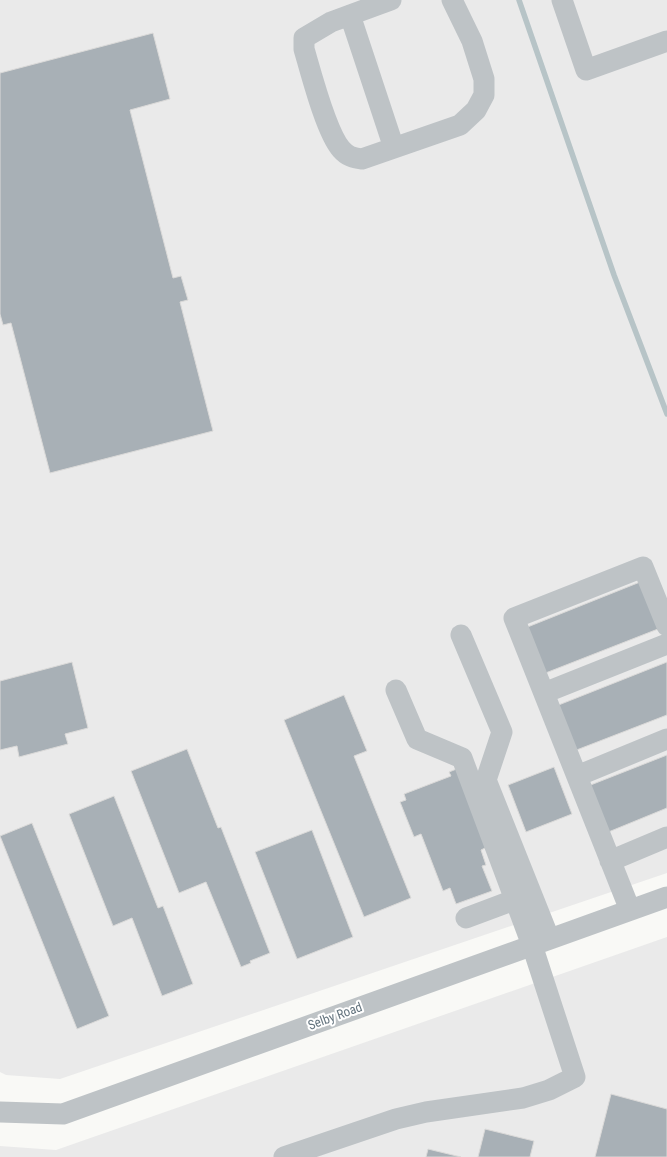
<svg xmlns="http://www.w3.org/2000/svg" width="667" height="1157" viewBox="0 0 667 1157" font-family="'Roboto Condensed',sans-serif">
  <style>
    .built { fill: #eaeaea }
    .lines { fill: none; stroke-linecap: round; stroke-linejoin: round }
    .stream { stroke: #b7c4c7; stroke-width: 5.5 }
    .building { fill: #a8b0b6; stroke: #dbdad9 }
    .minor { stroke: #bec3c6; stroke-width: 21 }
    .labels { text-anchor: middle; dominant-baseline: central; stroke-width: 4; stroke-linejoin: round; paint-order: stroke }
    .street-label { font-size: 13px; fill: #667680; stroke: #fff }
  </style>
  <rect width="100%" height="100%" fill="#f9f9f6"/>
  <path class="built" d="M0 0H667V873L60 1079 6 1075 0 1072Z
    M667 937V1157H0V1146L56 1150Z"/>
  <g class="lines">
    <path class="stream" d="M519 0 614 275 667 414"/>
  </g>
  <path class="building" d="M153 33 170 99 130 110 173 278 181 276 188 300 180 302 213 431 50 473 11 323 3 325 0 314V73Z
    M640 582 658 629 543 674 525 628Z
    M72 662 88 728 65 734 68 744 19 757 17 746 0 750V681Z
    M667 662V715L574 751 556 706Z
    M344 695 367 751 354 756 411 898 364 917 284 720Z
    M187 749 218 828 221 827 270 953 250 961 251 963 241 967 206 882 179 893 131 771Z
    M667 755V808L606 833 588 786Z
    M554 767 572 814 526 832 508 785Z
    M459 768 489 846 481 850 486 865 482 866 492 891 456 904 450 888 443 891 421 834 414 837 400 802 406 800 404 794 451 776 449 772Z
    M114 796 158 908 163 906 193 984 162 996 132 918 113 926 69 814Z
    M32 823 109 1016 77 1029 0 836Z
    M312 830 353 937 297 959 255 852Z
    M611 1094 667 1109V1157H595Z
    M485 1129 534 1141 530 1157H478Z
    M428 1149 461 1157H426Z"/>
  <g class="lines">
    <path class="minor" d="M391 0 331 22 304 38V49C311 73 326 132 341 149 347 156 353 158 362 159L460 125 476 110 484 95V79L472 41 452 0
      M562 0 586 70 667 41
      M350 15 394 148
      M461 635 502 732 486 780 549 938
      M544 693 667 644
      M577 776 667 739
      M610 861 667 837
      M630 910 514 618 643 567 667 626
      M466 918 514 900
      M0 1112 63 1114 667 897
      M284 1157 396 1119 426 1112 523 1098 549 1090 575 1077 532 945 462 758 417 739 396 690"/>
  </g>
  <g class="labels">
    <g class="street-label">
      <text transform="translate(335 1016) rotate(-20)">Selby Road</text>
    </g>
  </g>
</svg>
